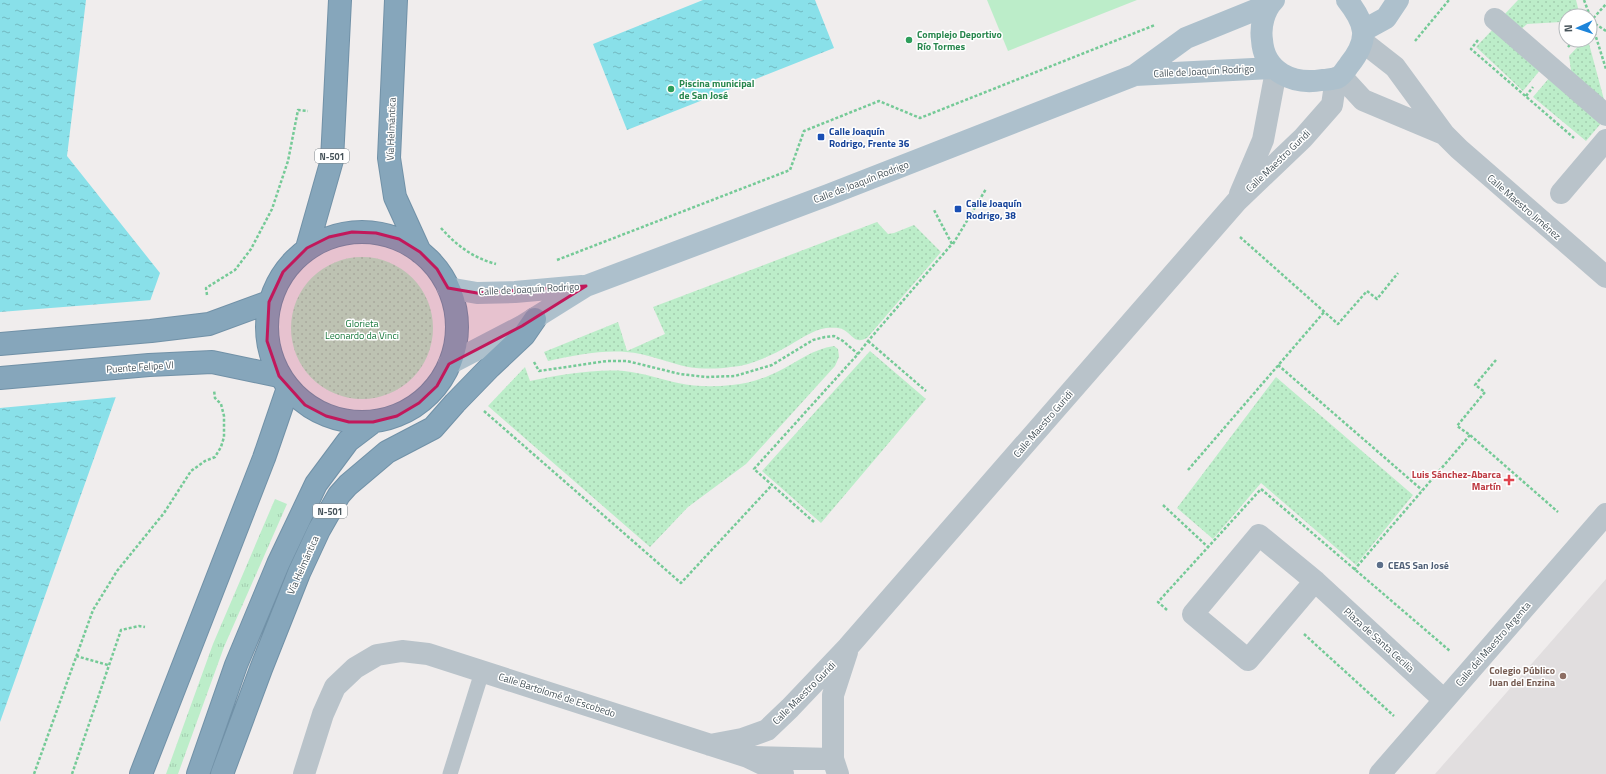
<svg xmlns="http://www.w3.org/2000/svg" width="1606" height="774" viewBox="0 0 1606 774" font-family="'Titillium Web',sans-serif">
  <style>
    .education { fill: #e1dedf }
    .grass { fill: url(#grass-tufts) }
    .garden { fill: url(#garden-dots) }
    .pitch { fill: #bcedc9 }
    .water { fill: url(#water-ripples) }
    .pier { fill: #f0eded }
    .lines { fill: none; stroke-linecap: round; stroke-linejoin: round }
    .highway-casing { stroke: #7191a7; stroke-width: 24 }
    .path { stroke: #75ca97; stroke-width: 2.5; stroke-dasharray: 3 2; stroke-linecap: butt }
    .lane { stroke: #b9c3ca; stroke-width: 15 }
    .street { stroke: #b9c3ca; stroke-width: 22 }
    .primary { stroke: #adc0cc; stroke-width: 22 }
    .highway { stroke: #86a6bb; stroke-width: 22 }
    .marked { fill: #c2185b; fill-opacity: 0.2; stroke: #c2185b; stroke-width: 3; stroke-linejoin: round }
    .leisure-dot { fill: #2e9e5b; stroke: #fff; stroke-width: 1.5 }
    .transit-dot { fill: #1a4fb4; stroke: #fff; stroke-width: 1.5 }
    .health-dot { fill: #e0444e; stroke: #fff; stroke-width: 1.5 }
    .service-dot { fill: #5c6f8a; stroke: #fff; stroke-width: 1.5 }
    .education-dot { fill: #8d6e63; stroke: #fff; stroke-width: 1.5 }
    .labels { text-anchor: middle; dominant-baseline: central; stroke-width: 3; stroke-linejoin: round; paint-order: stroke }
    .shield { fill: #fff; stroke: #7e878c; stroke-width: 1 }
    .shield-label { font-size: 9px; font-weight: bold; fill: #46535a }
    .leisure-label { font-size: 10px; font-weight: bold; fill: #27864d; stroke: #fff; text-anchor: start }
    .street-label { font-size: 10px; fill: #46535a; stroke: #fff }
    .transit-label { font-size: 10px; font-weight: bold; fill: #164399; stroke: #fff; text-anchor: start }
    .park-label { font-size: 10px; fill: #19793e; stroke: #fff }
    .health-label { font-size: 10px; font-weight: bold; fill: #be3a42; stroke: #fff; text-anchor: end }
    .service-label { font-size: 10px; font-weight: bold; fill: #4e5e75; stroke: #fff; text-anchor: start }
    .education-label { font-size: 10px; font-weight: bold; fill: #785e54; stroke: #fff; text-anchor: end }
  </style>
  <defs>
    <pattern id="grass-tufts" width="24" height="20" patternUnits="userSpaceOnUse"><rect width="24" height="20" fill="#bcedc9"/><path d="M3 7l-1-3M5 7V3M7 7l1-3M15 17l-1-3M17 17v-4M19 17l1-3" fill="none" stroke="#a3cdaf"/></pattern>
    <pattern id="garden-dots" width="8" height="8" patternUnits="userSpaceOnUse"><rect width="8" height="8" fill="#bcedc9"/><path d="M2 2h.1M6 6h.1" fill="none" stroke="#a3cdaf" stroke-width="1.8" stroke-linecap="round"/></pattern>
    <pattern id="water-ripples" width="26" height="14" patternUnits="userSpaceOnUse"><rect width="26" height="14" fill="#89e0e9"/><path d="M2 4q2-2 4 0t4 0M15 11q2-2 4 0t4 0" fill="none" stroke="#72b8c0"/></pattern>
  </defs>
  <rect width="100%" height="100%" fill="#f0eded"/>
  <path class="education" d="M1606 579V774H1435Z"/>
  <path class="grass" d="M275 499 287 504 224 647 178 774H166L213 644Z"/>
  <path class="garden" d="M1518 0H1576L1580 16H1566V37L1564 40 1561 22 1527 24 1519 31 1503 16Z
    M1494 28 1541 69 1523 91 1476 47Z
    M1584 40H1588L1606 107 1572 78 1569 56Z
    M1550 77 1603 121 1586 141 1533 97Z
    M877 222 888 234 894 233 914 225 941 252 867 338C854 344 854 336 844 330 839 327 832 328 826 328 813 330 802 338 790 345 772 355 753 365 731 367 717 369 702 369 688 367 668 363 647 353 626 352 600 350 573 356 548 361L544 352 618 322 627 351 665 334 653 307Z
    M291 328a71 71 0 1 1 142 0a71 71 0 1 1-142 0Z
    M834 346 838 349 839 357 835 366 746 464 688 507 650 547 488 406 525 367 530 381C560 375 593 369 624 371 643 373 660 379 678 383 696 387 714 387 732 385 748 384 765 378 779 371 797 362 813 349 834 346Z
    M870 351 926 399 821 523 762 471Z
    M1276 377 1413 495 1356 565 1261 483 1213 539 1177 508Z"/>
  <path class="pitch" d="M987 0H1137L1008 51Z"/>
  <path class="water" d="M0 0H86L67 156 160 273 0 722Z
    M703 0H815L834 48 627 130 593 44Z"/>
  <path class="pier" d="M152 300 118 397 0 408V312Z"/>
  <g class="lines">
    <g class="highway-casing">
      <path id="highway" d="M396 0 389 158 395 197 420 252
        M267 327a95 95 0 1 1 190 0a95 95 0 1 1-190 0Z
        M307 248 332 160 340 0
        M0 344 151 331 209 324 269 302
        M0 378 149 365 212 362 279 376
        M141 774 264 458 288 388
        M198 774 236 665 278 564 316 484 348 441 373 422
        M222 774 261 669 299 573 319 530 339 495 348 485 387 452 433 428 455 403 490 367 524 335 535 319"/>
    </g>
    <path class="path" d="M1584 0 1590 16
      M1590 18 1606 69
      M1591 21 1606 31
      M1590 22 1606 4
      M1478 40 1471 49 1574 138
      M1415 41 1449 0
      M1568 47 1574 40
      M1526 96 1533 87
      M441 228C456 245 473 258 496 264
      M1240 237 1338 324 1367 291 1377 299 1398 273
      M953 244 986 189
      M557 260 790 170 804 131 879 101 920 118 1155 25
      M207 295 206 288 235 270 251 249 272 209 288 161 298 110 308 111
      M868 341 926 391
      M1496 360 1475 385 1485 392 1457 426 1470 435 1558 512
      M534 362 539 371 607 361H627L680 374 706 377 735 376 772 365 813 340 825 337 834 336 843 341 858 354
      M1278 365 1422 490
      M484 411 681 583 772 485
      M1188 470 1325 311
      M1163 505 1209 548
      M814 522 754 469 858 354 868 341 952 244 934 210
      M1354 570 1470 435
      M1167 610 1158 602 1261 489 1450 651
      M1304 634 1394 716
      M76 656 108 665
      M34 774 93 610 117 571 164 513 191 471 205 461 215 457 221 447 224 437V416L221 404 215 398 214 390
      M72 774 121 630 139 626 145 627"/>
    <path class="lane" d="M450 774 482 672"/>
    <path class="street" d="M1495 19 1606 115
      M1363 42 1395 67 1444 134 1459 149 1606 277
      M1341 76 1363 100 1444 134
      M1561 193 1606 140
      M1240 194 1263 140 1276 71
      M1315 581 1248 660 1193 614 1259 535 1315 581 1444 700
      M710 745 742 739 767 730 790 708 848 647 1237 201 1303 138 1332 105 1336 78
      M755 757 833 759
      M304 774 323 714 335 687 355 668 377 655 402 651 428 654 748 757 783 774
      M838 774 833 759V695L847 652
      M1380 774 1606 514"/>
    <path class="primary" d="M1274 0C1264 10 1260 27 1262 40 1264 72 1293 85 1322 80 1326 80 1332 79 1337 78 1342 76 1346 69 1349 65 1370 39 1366 24 1347 0
      M1364 30 1386 18 1398 0
      M1135 75 1273 68
      M448 288 477 293 515 292 582 286
      M449 364 522 326 586 286 828 195 1135 75 1186 38 1270 4"/>
    <use href="#highway" class="highway"/>
  </g>
  <path class="marked" d="M352 232 376 233 399 239 420 252 437 269 448 288 477 293 586 286 522 326 449 364 437 386 419 403 397 416 373 422H349L326 416 305 405 279 376 267 341 269 302 283 272 307 248 329 237Z"/>
  <g class="leisure-dot">
    <circle cx="909" cy="40" r="4"/>
    <circle cx="671" cy="89" r="4"/>
  </g>
  <g class="transit-dot">
    <rect x="817" y="133" width="8" height="8" rx="2"/>
    <rect x="954" y="205" width="8" height="8" rx="2"/>
  </g>
  <path class="health-dot" d="M1507 474h4v4h4v4h-4v4h-4v-4h-4v-4h4z"/>
  <circle class="service-dot" cx="1380" cy="565" r="4"/>
  <circle class="education-dot" cx="1563" cy="676" r="4"/>
  <g class="labels">
    <g class="shield">
      <rect x="315" y="149" width="34" height="14" rx="3"/>
      <rect x="313" y="504" width="34" height="14" rx="3"/>
    </g>
    <g class="shield-label">
      <text x="332" y="156">N-501</text>
      <text x="330" y="511">N-501</text>
    </g>
    <g class="leisure-label">
      <text x="917" y="34">Complejo Deportivo<tspan x="917" dy="12">Río Tormes</tspan></text>
      <text x="679" y="83">Piscina municipal<tspan x="679" dy="12">de San José</tspan></text>
    </g>
    <g class="street-label">
      <text transform="translate(1204 71) rotate(-3)">Calle de Joaquín Rodrigo</text>
      <text transform="translate(391 129) rotate(-88)">Vía Helmántica</text>
      <text transform="translate(1278 161) rotate(-44)">Calle Maestro Guridi</text>
      <text transform="translate(861 182) rotate(-21)">Calle de Joaquín Rodrigo</text>
      <text transform="translate(1524 207) rotate(41)">Calle Maestro Jiménez</text>
      <text transform="translate(529 289) rotate(-3)">Calle de Joaquín Rodrigo</text>
      <text transform="translate(140 367) rotate(-4)">Puente Felipe VI</text>
      <text transform="translate(1043 424) rotate(-49)">Calle Maestro Guridi</text>
      <text transform="translate(303 565) rotate(-66)">Vía Helmántica</text>
      <text transform="translate(1379 640) rotate(42)">Plaza de Santa Cecilia</text>
      <text transform="translate(1493 644) rotate(-49)">Calle del Maestro Argenta</text>
      <text transform="translate(804 693) rotate(-45)">Calle Maestro Guridi</text>
      <text transform="translate(557 695) rotate(18)">Calle Bartolomé de Escobedo</text>
    </g>
    <g class="transit-label">
      <text x="829" y="131">Calle Joaquín<tspan x="829" dy="12">Rodrigo, Frente 36</tspan></text>
      <text x="966" y="203">Calle Joaquín<tspan x="966" dy="12">Rodrigo, 38</tspan></text>
    </g>
    <g class="park-label">
      <text x="362" y="323">Glorieta<tspan x="362" dy="12">Leonardo da Vinci</tspan></text>
    </g>
    <g class="health-label">
      <text x="1501" y="474">Luis Sánchez-Abarca<tspan x="1501" dy="12">Martín</tspan></text>
    </g>
    <g class="service-label">
      <text x="1388" y="565">CEAS San José</text>
    </g>
    <g class="education-label">
      <text x="1555" y="670">Colegio Público<tspan x="1555" dy="12">Juan del Enzina</tspan></text>
    </g>
  </g>
  <g transform="translate(1578 28) rotate(267)"><circle r="19" fill="#ffffff" stroke="#b5babd"/>
  <path d="M0-3L7 15L0 10L-7 15Z" fill="#1d84da"/>
  <text y="-6" font-size="11" font-weight="bold" text-anchor="middle" fill="#46535a">N</text>
  </g>
</svg>
